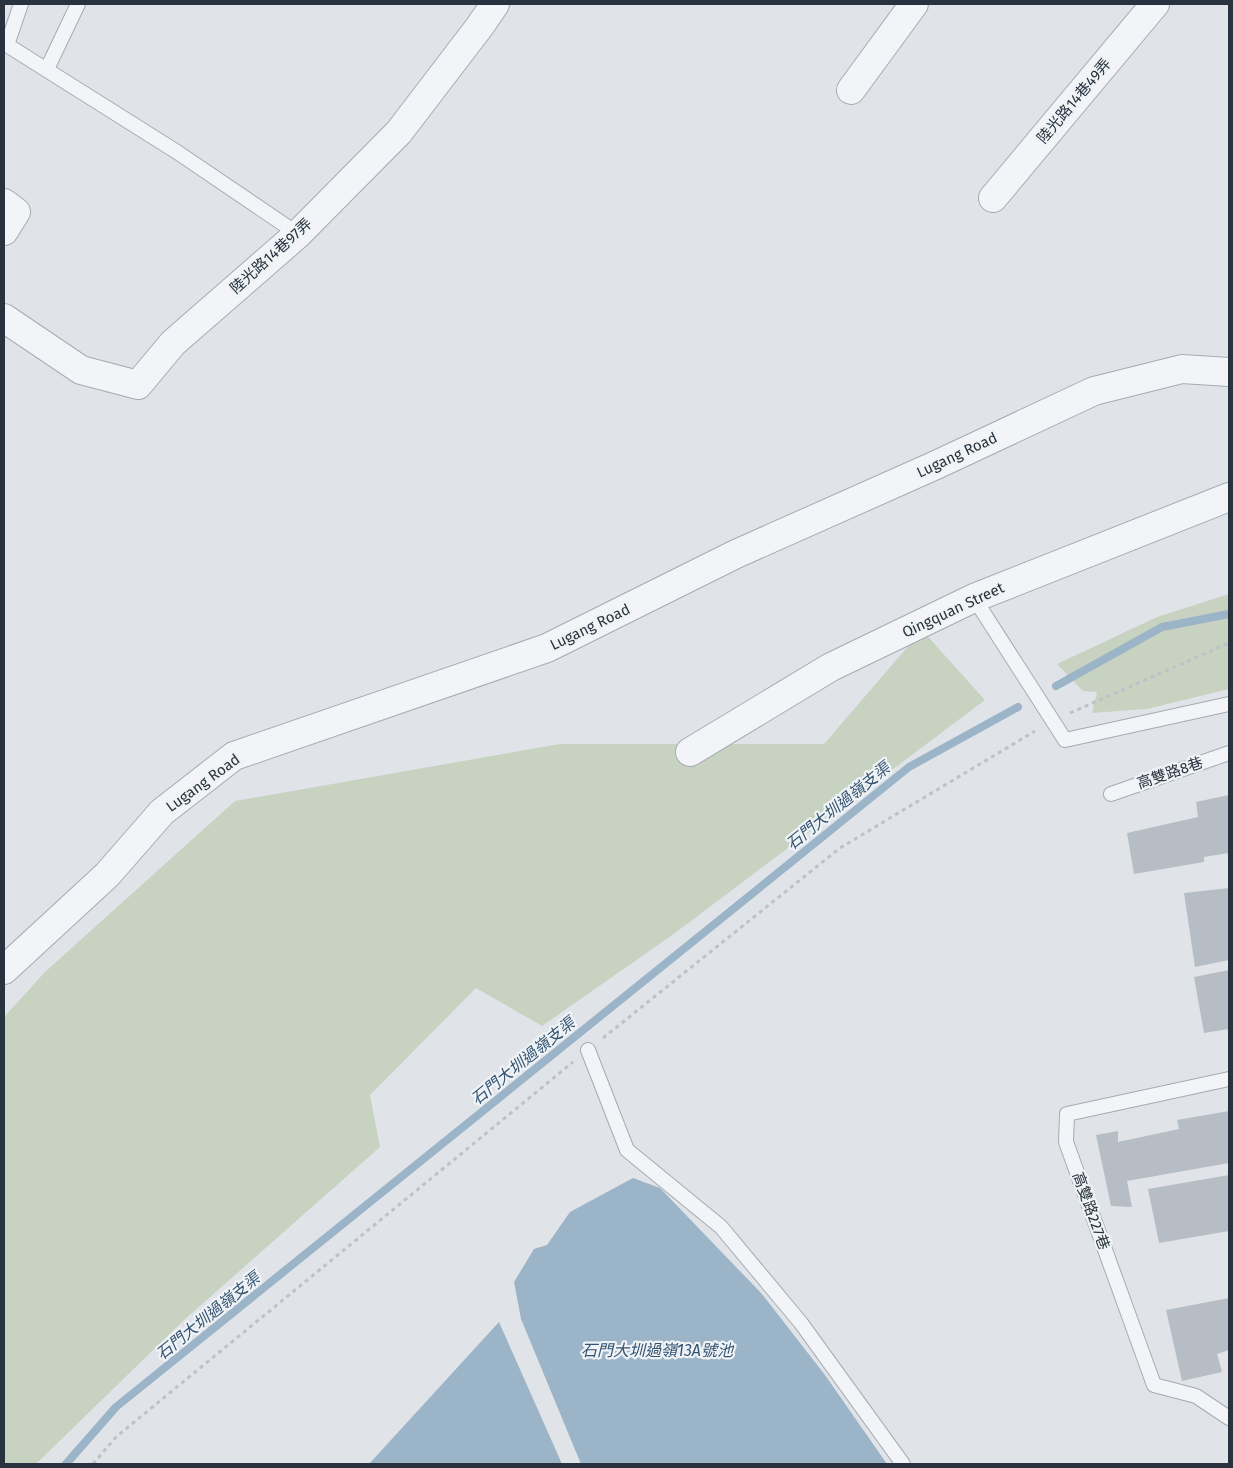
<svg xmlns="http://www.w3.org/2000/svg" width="1233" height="1468" viewBox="0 0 1233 1468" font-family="'Fira Sans','Noto Sans TC',sans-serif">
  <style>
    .green { fill: #c7d2c1 }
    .water { fill: #9cb4c7 }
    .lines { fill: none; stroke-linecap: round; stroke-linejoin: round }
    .stream { stroke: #9cb4c7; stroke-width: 8 }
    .building { fill: #b7bdc5 }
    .service-casing { stroke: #a5abb3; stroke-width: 16 }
    .minor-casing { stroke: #a5abb3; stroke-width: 30 }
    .tertiary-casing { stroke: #a5abb3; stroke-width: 30 }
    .path { stroke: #bec2c7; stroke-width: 3; stroke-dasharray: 4 4; stroke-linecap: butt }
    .service { stroke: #f3f4f7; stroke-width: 14 }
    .minor { stroke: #f3f4f7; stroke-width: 28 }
    .tertiary { stroke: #f3f4f7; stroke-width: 28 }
    .labels { text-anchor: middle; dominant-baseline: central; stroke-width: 4.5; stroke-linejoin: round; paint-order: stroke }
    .street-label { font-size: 15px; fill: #29333f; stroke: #eff3f6 }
    .water-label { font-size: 16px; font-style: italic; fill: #345472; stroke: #eff3f6 }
  </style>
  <rect width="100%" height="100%" fill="#e0e4e9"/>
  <path class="green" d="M1229 594V689L1147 709 1092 713 1097 692 1083 691 1057 664 1157 617Z
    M922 630 985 700 675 933 542 1026 476 988 370 1095 380 1147 184 1320 36 1464H4V1017L45 972 235 801 560 744H824Z"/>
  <path class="water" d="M633 1178 660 1188 762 1294 825 1375 887 1464H581L521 1319 514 1282 534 1249 547 1245 570 1212Z
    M499 1322 562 1464H369Z"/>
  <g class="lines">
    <path class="stream" d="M1056 686 1162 627 1229 614
      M66 1464 116 1407 909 767 1018 707"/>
  </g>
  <path class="building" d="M1229 795V853L1204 857V862L1134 874 1127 833 1198 817 1196 802Z
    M1229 888V960L1195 967 1184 893Z
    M1229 970V1029L1204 1033 1194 977Z
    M1229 1111V1163L1127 1181 1132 1207 1111 1206 1096 1135 1118 1131V1142L1179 1129 1177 1120Z
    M1229 1175V1231L1159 1243 1148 1189Z
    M1229 1298V1350L1217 1354 1222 1372 1182 1381 1166 1310Z"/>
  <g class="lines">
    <g class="service-casing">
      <path id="service" d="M21 4 7 45 177 152 298 234
        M47 69 78 4
        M974 598 1065 740 1229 704
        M1111 794 1229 753
        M588 1050 627 1150 721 1227 801 1323 903 1464
        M1229 1079 1067 1114 1066 1142 1154 1385 1196 1396 1229 1418"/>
    </g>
    <g class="minor-casing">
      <path id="minor" d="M851 90 914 4
        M993 198 1155 4
        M4 203 16 212 4 231
        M4 318 81 370 138 385 173 343 298 234 399 132 480 26 495 4
        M690 752 831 667 974 598 1229 497"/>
    </g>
    <g class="tertiary-casing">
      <path id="tertiary" d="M4 970 107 875 162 812 234 756 547 648 736 554 936 465 1094 391 1182 369 1229 372"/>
    </g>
    <path class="path" d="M1070 713 1229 643
      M603 1038 840 848 1035 731
      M93 1464 116 1437 573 1062"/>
    <use href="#service" class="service"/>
    <use href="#minor" class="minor"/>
    <use href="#tertiary" class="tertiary"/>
  </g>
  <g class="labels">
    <g class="street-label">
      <text transform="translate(1074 101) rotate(-50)">陸光路14巷49弄</text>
      <text transform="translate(271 256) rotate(-42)">陸光路14巷97弄</text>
      <text transform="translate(957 455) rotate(-25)">Lugang Road</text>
      <text transform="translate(953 610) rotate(-25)">Qingquan Street</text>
      <text transform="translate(590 627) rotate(-26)">Lugang Road</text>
      <text transform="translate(1170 773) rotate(-19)">高雙路8巷</text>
      <text transform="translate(203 783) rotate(-36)">Lugang Road</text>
      <text transform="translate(1091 1211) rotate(70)">高雙路227巷</text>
    </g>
    <g class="water-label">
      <text transform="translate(838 806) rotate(-39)">石門大圳過嶺支渠</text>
      <text transform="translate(523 1061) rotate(-39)">石門大圳過嶺支渠</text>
      <text transform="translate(208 1316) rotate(-39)">石門大圳過嶺支渠</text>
      <text x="657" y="1350">石門大圳過嶺13A號池</text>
    </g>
  </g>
  <rect width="1233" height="1468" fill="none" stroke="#29333f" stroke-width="10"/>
</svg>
